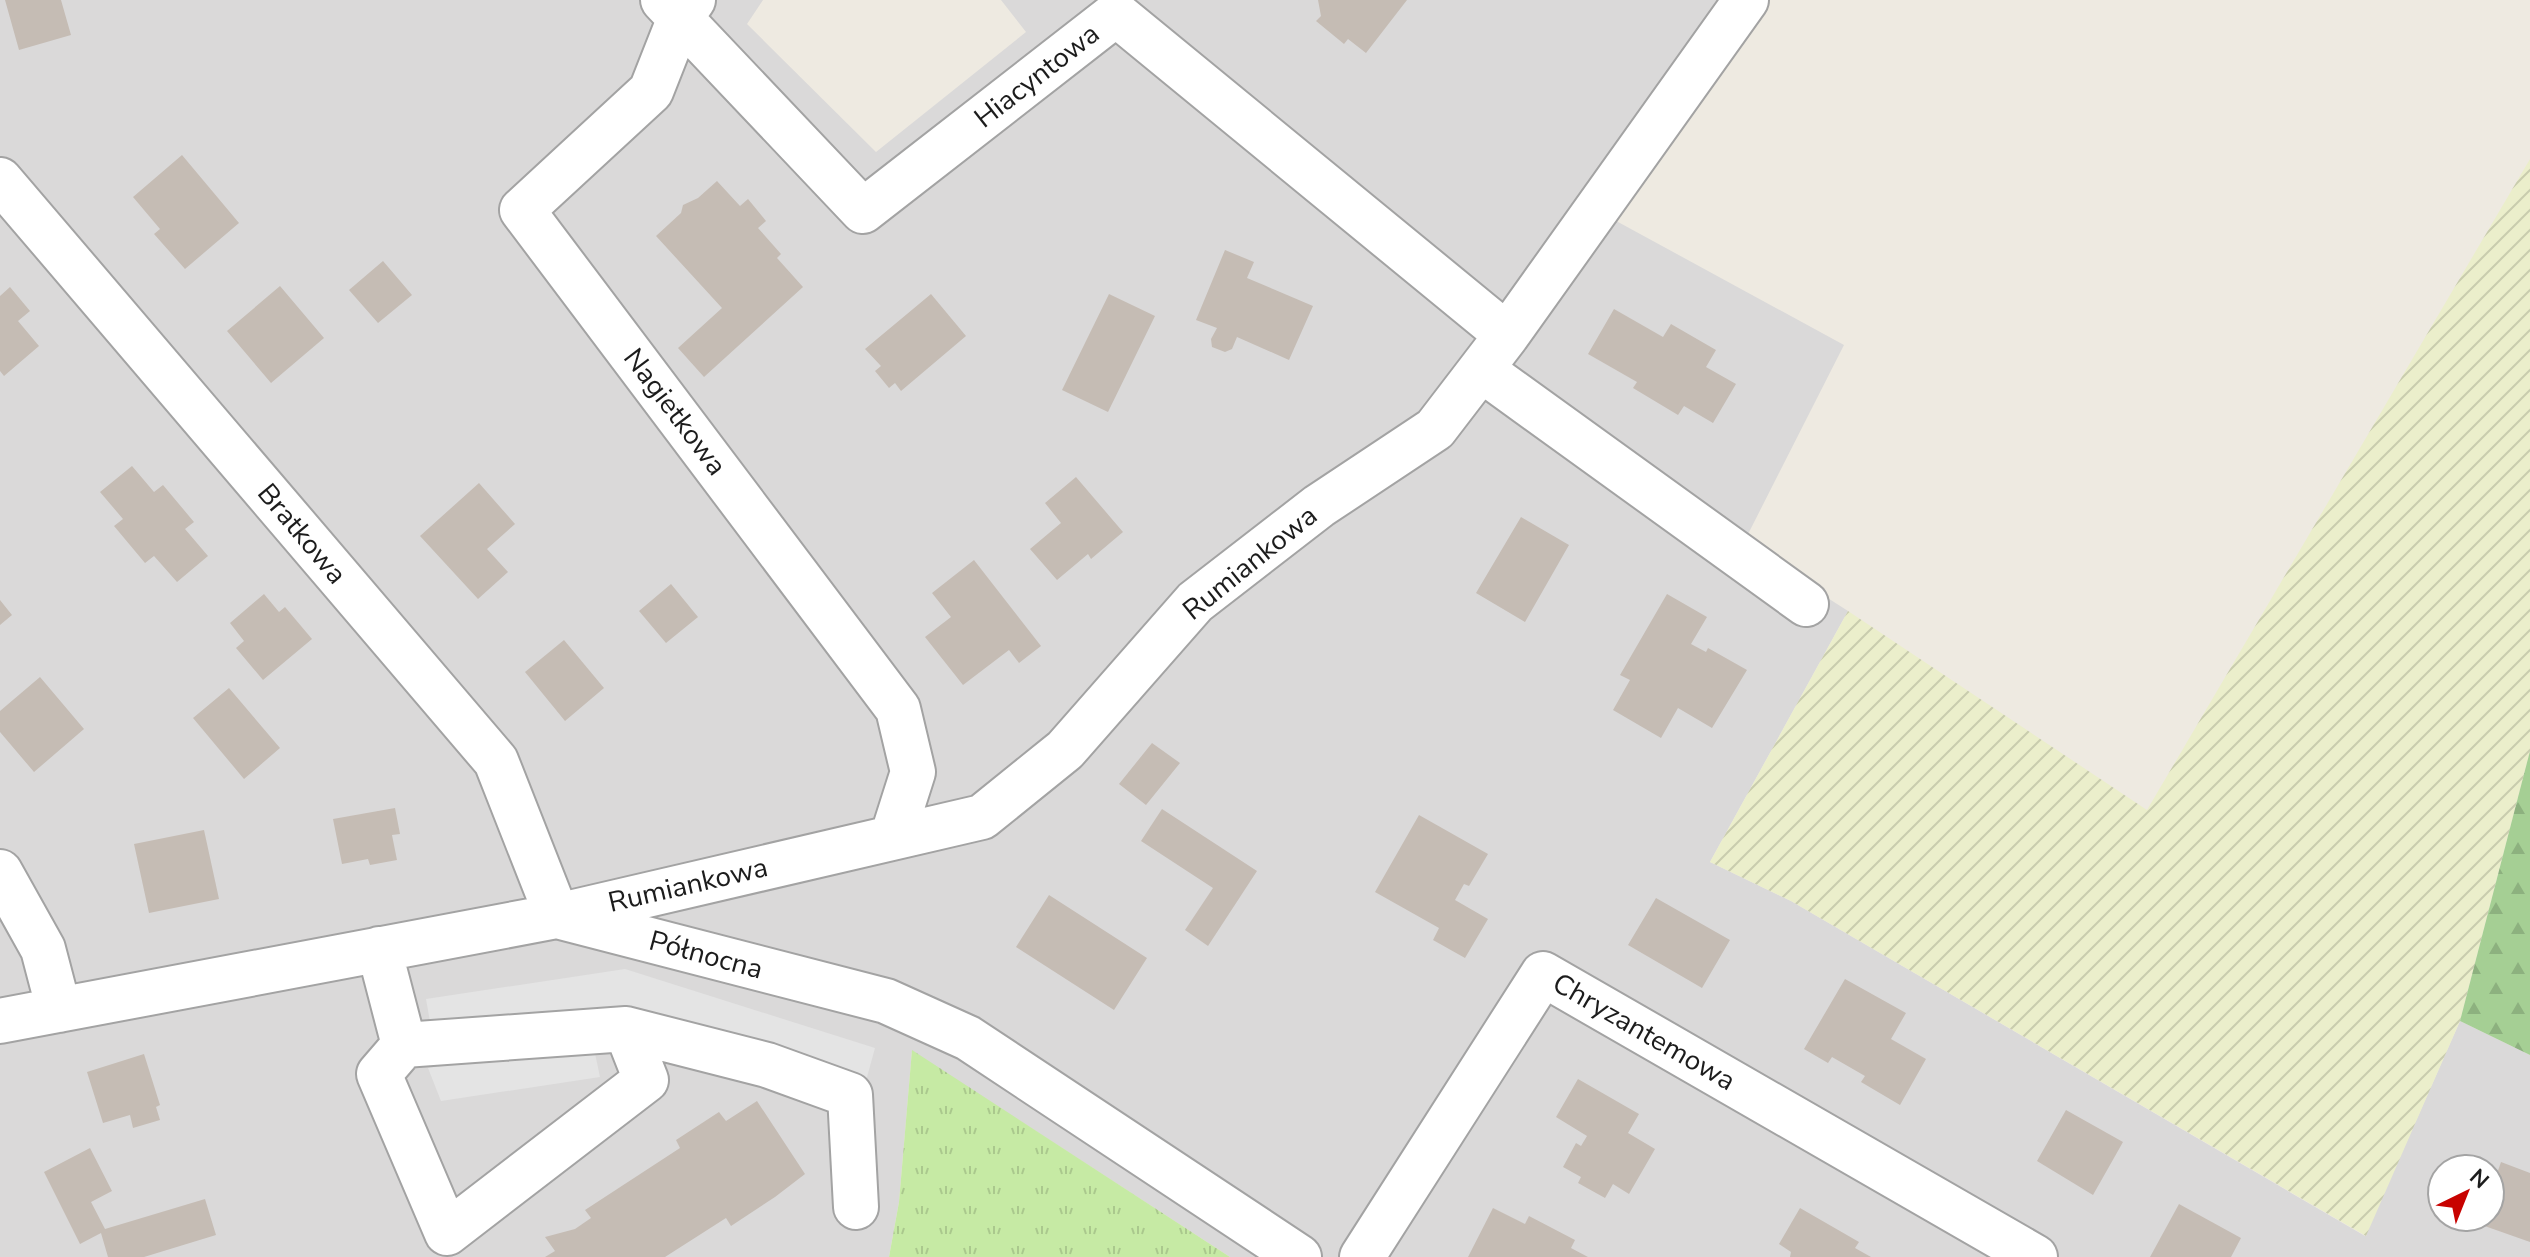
<svg xmlns="http://www.w3.org/2000/svg" width="2530" height="1257" viewBox="0 0 2530 1257" font-family="'Nunito Sans',sans-serif">
  <style>
    .residential { fill: #dad9d9; fill-rule: evenodd }
    .farmland { fill: url(#farmland-furrows) }
    .grass { fill: url(#grass-tufts) }
    .forest { fill: url(#forest-firs) }
    .parking { fill: #e4e4e4 }
    .building { fill: #c5bcb4 }
    .lines { fill: none; stroke-linecap: round; stroke-linejoin: round }
    .minor-casing { stroke: #a3a3a3; stroke-width: 48 }
    .minor { stroke: #fff; stroke-width: 44 }
    .labels { text-anchor: middle; dominant-baseline: central; stroke-width: 6; stroke-linejoin: round; paint-order: stroke }
    .street-label { font-size: 28px; fill: #1c1c1c; stroke: #fff }
  </style>
  <defs>
    <pattern id="farmland-furrows" width="10" height="10" patternUnits="userSpaceOnUse" patternTransform="scale(2)"><rect width="10" height="10" fill="#ebeecb"/><path d="M-1 1l2-2M0 10L10 0M9 11l2-2" fill="none" stroke="#c9ccae"/></pattern>
    <pattern id="grass-tufts" width="24" height="20" patternUnits="userSpaceOnUse" patternTransform="scale(2)"><rect width="24" height="20" fill="#c6eaa4"/><path d="M3 7l-1-3M5 7V3M7 7l1-3M15 17l-1-3M17 17v-4M19 17l1-3" fill="none" stroke="#aac88d"/></pattern>
    <pattern id="forest-firs" width="22" height="20" patternUnits="userSpaceOnUse" patternTransform="scale(2)"><rect width="22" height="20" fill="#a5cf94"/><path d="M5 1l3.5 6h-7zM16 11l3.5 6h-7z" fill="#8db17f"/></pattern>
  </defs>
  <rect width="100%" height="100%" fill="#eeeae1"/>
  <path class="residential" d="M0 0H763L747 24 876 152 1026 32 1001 0H1718L1585 204 1844 345 1743 544 1848 611 1710 862 1791 901 2365 1236 2460 1021 2530 1055V1257H1230L912 1051 899 1202 889 1257H0ZM2442 1169H2490V1217H2442Z"/>
  <path class="farmland" d="M2530 159V751L2460 1021 2366 1236 1791 901 1710 862 1848 611 2147 810Z"/>
  <path class="grass" d="M912 1050 1230 1257H889L899 1202Z"/>
  <path class="forest" d="M2530 751V1055L2460 1021Z"/>
  <path class="parking" d="M625 969 875 1048 864 1088 618 1010 432 1033 426 999Z
    M593 1044 600 1077 441 1101 428 1068Z"/>
  <path class="building" d="M5 0H61L71 35 19 50Z
    M1318 0H1407L1366 53 1348 39 1344 44 1316 21 1321 16Z
    M182 155 239 223 185 269 154 234 160 229 133 197Z
    M717 181 740 206 748 199 766 221 758 228 781 254 777 258 803 287 704 377 678 348 722 308 656 236 681 213 683 205 698 198Z
    M1225 250 1254 262 1247 278 1313 306 1289 360 1237 337 1232 349 1225 352 1212 347 1211 339 1217 328 1196 320Z
    M383 261 412 295 378 323 349 290Z
    M280 286 324 338 271 383 227 331Z
    M10 287 30 311 18 321 39 346 4 376 0 371V296Z
    M931 294 966 336 901 391 895 383 889 388 875 371 881 366 865 349Z
    M1109 294 1155 316 1108 412 1062 390Z
    M1614 309 1663 337 1671 324 1716 350 1706 367 1736 384 1713 423 1684 406 1678 415 1633 388 1637 382 1588 354Z
    M132 466 154 492 163 485 194 522 185 529 208 556 177 582 154 556 145 563 114 526 123 519 100 492Z
    M1076 477 1123 532 1091 559 1088 554 1057 580 1030 549 1061 523 1045 503Z
    M479 483 515 524 487 549 508 572 478 599 420 536Z
    M1521 517 1569 545 1525 622 1476 593Z
    M974 560 1041 646 1019 663 1009 650 963 685 925 637 951 617 932 593Z
    M671 584 698 617 666 643 639 611Z
    M264 594 279 612 285 607 312 639 263 680 236 648 244 641 230 623Z
    M1667 594 1707 617 1691 644 1706 652 1708 648 1747 670 1712 728 1678 708 1661 738 1613 710 1630 680 1620 675Z
    M0 600 12 615 0 625Z
    M564 640 604 688 565 721 525 672Z
    M40 677 84 729 34 772 0 732V711Z
    M229 688 280 748 244 779 193 718Z
    M1152 743 1180 763 1146 805 1119 784Z
    M395 808 400 834 392 835 397 860 370 865 368 859 342 864 333 819Z
    M1162 809 1257 871 1208 946 1185 930 1213 888 1141 841Z
    M1419 815 1488 854 1469 886 1464 884 1455 900 1488 919 1465 958 1433 940 1439 928 1375 892Z
    M204 830 219 899 149 913 134 844Z
    M1049 895 1147 958 1114 1010 1016 947Z
    M1656 898 1730 940 1702 988 1628 945Z
    M1845 979 1906 1013 1891 1039 1926 1059 1900 1105 1861 1082 1865 1076 1832 1057 1828 1063 1804 1049Z
    M144 1054 160 1105 156 1107 160 1120 133 1128 130 1115 103 1123 87 1072Z
    M1578 1079 1639 1114 1628 1133 1655 1149 1629 1194 1613 1184 1605 1198 1578 1183 1581 1177 1563 1167 1576 1143 1581 1146 1587 1136 1556 1117Z
    M757 1101 805 1174 775 1197 731 1226 726 1218 665 1257H545L555 1251 545 1237 575 1229 591 1218 585 1210 680 1148 676 1140 719 1112 726 1121Z
    M2066 1110 2123 1142 2093 1195 2037 1161Z
    M90 1148 112 1191 91 1202 105 1229 205 1199 216 1235 144 1257H108L101 1233 80 1244 44 1172Z
    M2501 1162 2530 1173V1242L2479 1224 2482 1217H2490V1194Z
    M2179 1204 2241 1238 2231 1257H2150Z
    M1493 1208 1525 1224 1529 1216 1575 1240 1571 1248 1588 1257H1468Z
    M1800 1208 1859 1242 1855 1248 1871 1257H1790L1791 1252 1779 1244Z"/>
  <g class="lines">
    <g class="minor-casing">
      <path id="minor" d="M663 0 863 211 1116 14 1507 335
        M693 0 679 20 651 91 522 210 898 709 913 772 892 838
        M0 180 496 761 557 916 982 817 1065 750 1195 602 1319 506 1435 429 1507 335 1746 0
        M1482 370 1806 604
        M0 872 43 949 59 1010
        M379 949 404 1045 626 1029 767 1065 850 1095 856 1207
        M0 1021 557 916 886 1001 968 1038 1299 1257
        M404 1045 379 1074 447 1233 646 1080 626 1029
        M1362 1257 1543 974 2035 1257"/>
    </g>
    <use href="#minor" class="minor"/>
  </g>
  <g class="labels">
    <g class="street-label">
      <text transform="translate(1037 76) rotate(-38)">Hiacyntowa</text>
      <text transform="translate(675 412) rotate(53)">Nagietkowa</text>
      <text transform="translate(302 534) rotate(50)">Bratkowa</text>
      <text transform="translate(1250 563) rotate(-39)">Rumiankowa</text>
      <text transform="translate(688 885) rotate(-13)">Rumiankowa</text>
      <text transform="translate(706 955) rotate(15)">Północna</text>
      <text transform="translate(1644 1032) rotate(30)">Chryzantemowa</text>
    </g>
  </g>
  <g transform="translate(2466 1193) rotate(43)"><circle r="38" fill="#ffffff" stroke="#a4a4a4" stroke-width="2"/>
  <path d="M0-6L14 30L0 20L-14 30Z" fill="#c80200"/>
  <text y="-12" font-size="22" font-weight="bold" text-anchor="middle" fill="#1c1c1c">N</text>
  </g>
</svg>
